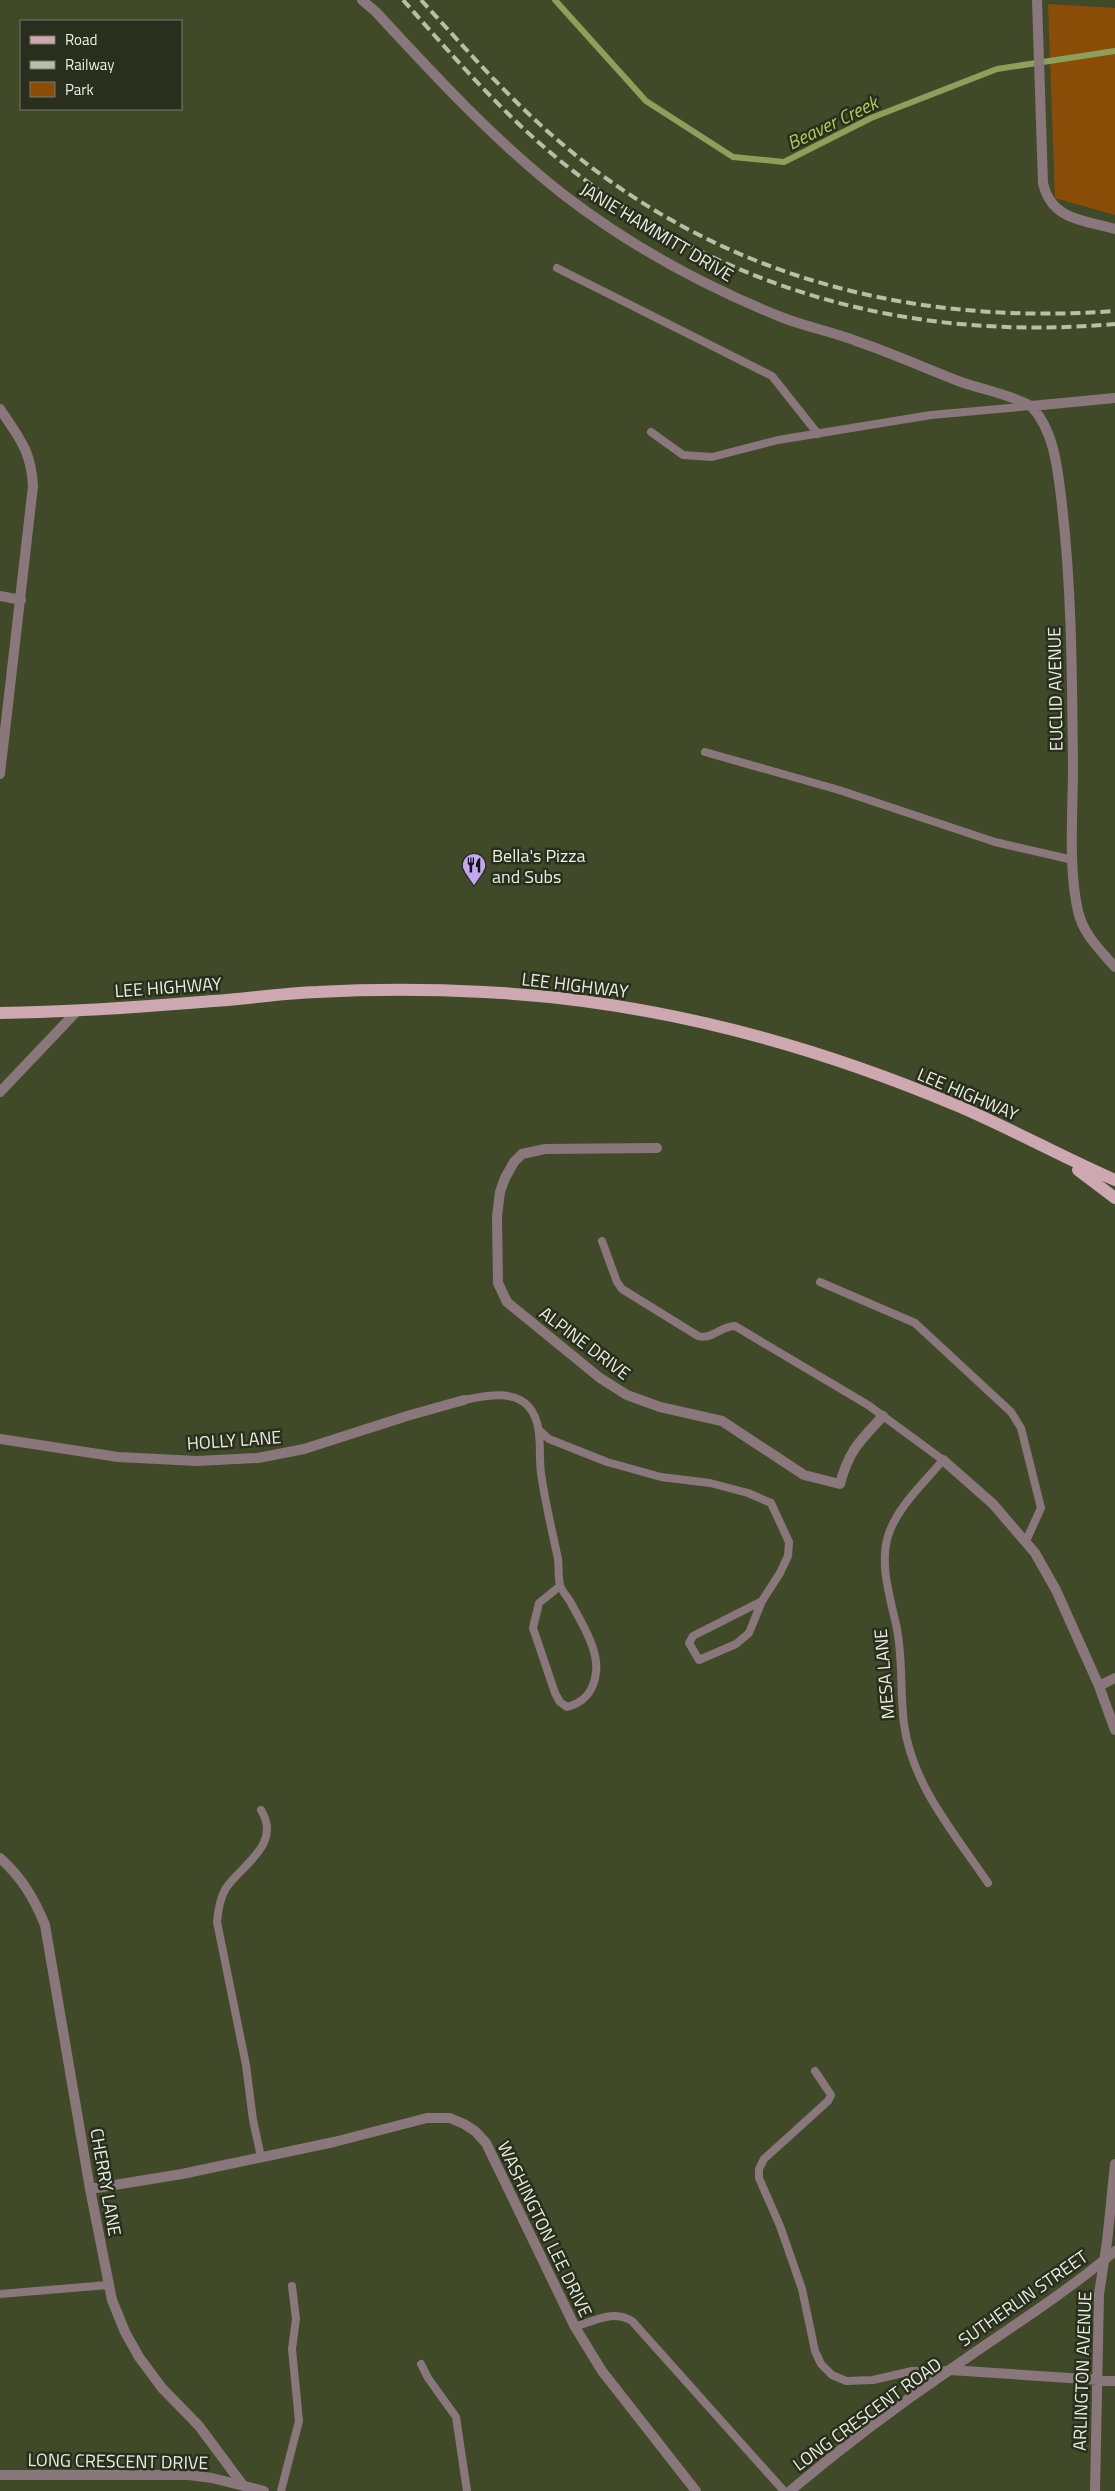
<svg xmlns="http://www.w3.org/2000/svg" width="1115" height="2491" viewBox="0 0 1115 2491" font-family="'Titillium Web',sans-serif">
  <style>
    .green { fill: #894d07 }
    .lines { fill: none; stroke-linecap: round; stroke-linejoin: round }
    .stream { stroke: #8f9e5b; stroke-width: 6 }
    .service { stroke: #8a777c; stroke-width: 8 }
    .minor { stroke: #8a777c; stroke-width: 10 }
    .tertiary { stroke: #8a777c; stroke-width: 10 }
    .primary { stroke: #cda8b1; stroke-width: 12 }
    .rail { stroke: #b8bfa8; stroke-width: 4; stroke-dasharray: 10 5; stroke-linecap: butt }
    .labels { text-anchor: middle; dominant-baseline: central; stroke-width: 5; stroke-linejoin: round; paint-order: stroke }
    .street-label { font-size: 18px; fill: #e9efdc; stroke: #292e1e }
    .poi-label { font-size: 18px; fill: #e9efdc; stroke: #292e1e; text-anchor: start }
    .water-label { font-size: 19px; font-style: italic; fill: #b1cc5a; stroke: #292e1e }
  </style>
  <rect width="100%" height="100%" fill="#414a28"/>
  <path class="green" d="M1048 4 1115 8V215L1055 198Z"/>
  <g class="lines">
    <path class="stream" d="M555 0 646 101 733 157 784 162 871 118 997 69 1115 51"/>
    <path class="service" d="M557 268 772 376 818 434
      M651 432 683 455 712 457 778 440 931 415 1031 406
      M705 752 839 790 995 842 1073 860
      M602 1241 617 1282 622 1289 698 1336C712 1340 721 1326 735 1326L868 1405 943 1460C924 1483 897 1507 888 1536 879 1566 891 1600 897 1629 903 1660 900 1693 904 1724 912 1785 955 1834 988 1883
      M820 1282 915 1323 1011 1412 1021 1428 1041 1508 1026 1541
      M464 1400C484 1396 514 1389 529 1407 544 1425 538 1451 541 1473 545 1502 552 1530 558 1559 559 1567 558 1577 560 1585 562 1592 569 1598 572 1605 582 1623 599 1651 596 1672 594 1691 585 1702 567 1707L560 1702 555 1693 533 1628 539 1603 560 1586
      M540 1431 549 1439 607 1462 661 1477 710 1483 748 1493 771 1503 789 1542 788 1556 780 1573 762 1601 749 1633 736 1644 699 1660 689 1643 693 1636 762 1601
      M261 1810C282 1844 243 1864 226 1888 220 1898 218 1910 217 1922L246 2065 253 2120 261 2157
      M815 2071 831 2095 828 2101 764 2159 759 2169V2178L780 2226 802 2289 815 2351 821 2364 832 2375 846 2381 873 2380 912 2371 950 2370
      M0 2294 108 2285
      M575 2327C596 2320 612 2310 632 2321L784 2491
      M421 2364 428 2378 456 2417 467 2491
      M281 2491 299 2421 292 2349 296 2319 292 2286"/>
    <path class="minor" d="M362 0 376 12C435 76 495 141 564 195 629 245 704 286 781 317 806 327 834 332 859 342 894 354 927 369 961 382 984 390 1009 394 1031 406L1115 398
      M1037 0 1043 183C1051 220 1083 220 1115 229
      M1031 406C1055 431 1058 472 1062 505 1072 592 1072 679 1073 767 1073 811 1068 868 1078 911 1083 934 1100 950 1115 967
      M0 409C19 438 31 450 33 486L0 774
      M0 596 21 600
      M0 1092 78 1010
      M657 1148 545 1149 522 1154 514 1162 505 1178 500 1192 497 1216 498 1283 507 1302 600 1378 627 1395 660 1407 722 1421 804 1475 840 1484C849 1450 860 1441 883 1416
      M0 1439 118 1457 197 1461 258 1458 304 1449 407 1416 464 1400
      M943 1460 993 1504 1035 1553 1056 1590 1099 1686 1115 1730
      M1099 1686 1115 1678
      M0 1858C22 1878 34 1898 45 1925L90 2189 112 2300 125 2332 139 2357 162 2388 199 2426 242 2484
      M90 2189 182 2174 334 2142 427 2118H450L464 2124 475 2131 486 2143 575 2327 602 2371 696 2491
      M950 2370 1115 2381
      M1095 2491 1099 2294 1107 2242 1115 2164"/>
    <path class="tertiary" d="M0 2475H189L212 2478 264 2491
      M790 2491C841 2448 895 2407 951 2369 1006 2330 1063 2295 1115 2251"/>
    <path class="primary" d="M0 1013C71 1012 142 1007 213 1001 248 999 282 993 317 992 372 989 428 989 484 992 647 1000 809 1043 958 1106 1012 1129 1062 1157 1115 1180
      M1078 1170 1115 1198"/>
    <path class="rail" d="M403 0C452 55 501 112 558 159 720 291 909 342 1115 324
      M421 0C466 49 510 100 561 143 719 277 911 326 1115 311"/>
  </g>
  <defs>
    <g id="restaurant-pin" transform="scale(1.25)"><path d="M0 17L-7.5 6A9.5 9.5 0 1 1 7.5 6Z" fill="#c3a7f2" stroke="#292e1e"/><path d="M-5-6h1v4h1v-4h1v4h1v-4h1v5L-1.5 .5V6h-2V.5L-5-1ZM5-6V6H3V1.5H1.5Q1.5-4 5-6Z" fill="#111"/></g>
  </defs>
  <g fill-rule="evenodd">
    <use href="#restaurant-pin" x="474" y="865"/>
  </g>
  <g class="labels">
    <g class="street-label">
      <text transform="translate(657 232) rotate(31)">JANIE HAMMITT DRIVE</text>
      <text transform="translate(1055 689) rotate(-91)">EUCLID AVENUE</text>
      <text transform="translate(575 985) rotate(7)">LEE HIGHWAY</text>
      <text transform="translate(168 987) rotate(-4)">LEE HIGHWAY</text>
      <text transform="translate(968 1094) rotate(23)">LEE HIGHWAY</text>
      <text transform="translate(585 1343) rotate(37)">ALPINE DRIVE</text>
      <text transform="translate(234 1440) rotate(-4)">HOLLY LANE</text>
      <text transform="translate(884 1674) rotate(-95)">MESA LANE</text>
      <text transform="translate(106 2182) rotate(80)">CHERRY LANE</text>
      <text transform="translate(545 2229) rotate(64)">WASHINGTON LEE DRIVE</text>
      <text transform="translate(1023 2298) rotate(-35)">SUTHERLIN STREET</text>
      <text transform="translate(1082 2371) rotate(-88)">ARLINGTON AVENUE</text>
      <text transform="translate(867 2414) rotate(-36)">LONG CRESCENT ROAD</text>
      <text transform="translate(118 2461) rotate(1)">LONG CRESCENT DRIVE</text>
    </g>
    <g class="poi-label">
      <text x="492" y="855">Bella's Pizza<tspan x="492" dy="21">and Subs</tspan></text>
    </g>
    <g class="water-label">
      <text transform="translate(832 122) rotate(-26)">Beaver Creek</text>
    </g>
  </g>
  <rect x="20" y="20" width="162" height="90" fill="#292e1e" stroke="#767b6a"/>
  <rect x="30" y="36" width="25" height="8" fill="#cda8b1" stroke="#767b6a"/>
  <text x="65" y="45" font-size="15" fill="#e9efdc">Road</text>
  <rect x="30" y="61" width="25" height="8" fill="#b8bfa8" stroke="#767b6a"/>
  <text x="65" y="70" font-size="15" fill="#e9efdc">Railway</text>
  <rect x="30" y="82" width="25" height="15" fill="#894d07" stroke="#767b6a"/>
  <text x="65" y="95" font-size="15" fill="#e9efdc">Park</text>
</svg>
